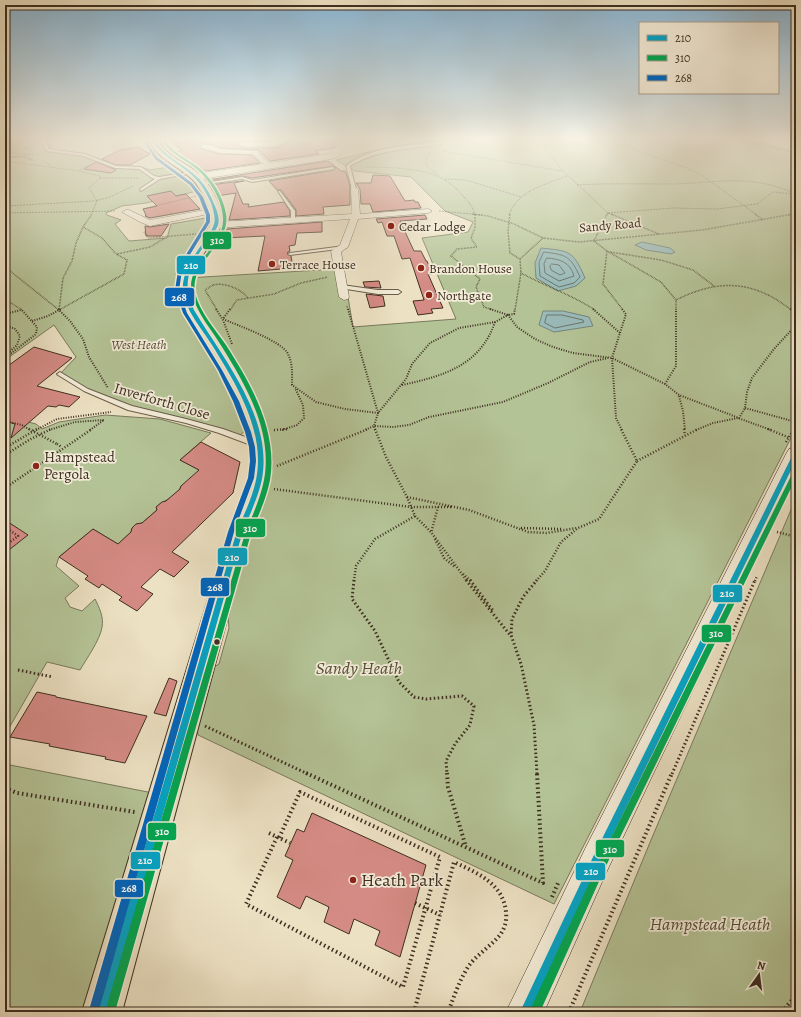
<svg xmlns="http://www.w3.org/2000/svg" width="801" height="1017" viewBox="0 0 801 1017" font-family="Alegreya,serif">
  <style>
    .green { fill: #b4c396; stroke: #79795c }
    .water { fill: #9abcbb; stroke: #75847d }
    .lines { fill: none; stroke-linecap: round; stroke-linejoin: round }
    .shore { stroke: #6c766e; stroke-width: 1 }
    .stream { stroke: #75847d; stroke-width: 2 }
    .building { fill: #d58b85; stroke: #3e2f21 }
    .service-casing { stroke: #6a5c4a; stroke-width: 2 }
    .minor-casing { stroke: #6a5c4a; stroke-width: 1 }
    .tertiary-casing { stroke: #6a5c4a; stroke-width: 1 }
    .secondary-casing { stroke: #3e2f21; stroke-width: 1 }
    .primary-casing { stroke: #3e2f21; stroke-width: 2 }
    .path-far5 { stroke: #3e2f21; stroke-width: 1; stroke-dasharray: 0.5 1; stroke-linecap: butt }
    .path-far4 { stroke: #3e2f21; stroke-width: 1.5; stroke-dasharray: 0.5 1; stroke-linecap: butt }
    .path-far3 { stroke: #3e2f21; stroke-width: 2; stroke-dasharray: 1 1.5; stroke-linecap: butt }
    .path-far2 { stroke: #3e2f21; stroke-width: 2.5; stroke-dasharray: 1 2; stroke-linecap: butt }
    .path-far1 { stroke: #3e2f21; stroke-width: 3; stroke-dasharray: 1.5 2.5; stroke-linecap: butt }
    .path { stroke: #3e2f21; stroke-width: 4; stroke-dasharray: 1.5 3; stroke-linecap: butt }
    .service { fill: #f3ecd8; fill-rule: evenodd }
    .minor { fill: #f3ecd8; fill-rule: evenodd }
    .tertiary { fill: #f3ecd8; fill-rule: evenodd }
    .secondary { fill: #f3ecd8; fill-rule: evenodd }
    .primary { fill: #ece1c3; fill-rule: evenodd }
    .path-bridge-far1 { stroke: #3e2f21; stroke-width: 2; stroke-dasharray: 1 1.5; stroke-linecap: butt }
    .path-bridge { stroke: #3e2f21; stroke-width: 2.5; stroke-dasharray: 1 2; stroke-linecap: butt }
    .bus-1-casing { stroke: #f3ecd8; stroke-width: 3 }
    .bus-2-casing { stroke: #f3ecd8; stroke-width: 3 }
    .bus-3-casing { stroke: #f3ecd8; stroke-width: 3 }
    .bus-1 { fill: #03a3c5; fill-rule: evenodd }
    .bus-2 { fill: #00a651; fill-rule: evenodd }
    .bus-3 { fill: #0065bd; fill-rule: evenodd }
    .poi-dot { fill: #8f2418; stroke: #f3ecd8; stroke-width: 1.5 }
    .bus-dot { fill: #3e2f21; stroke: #f3ecd8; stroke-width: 1.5 }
    .labels { text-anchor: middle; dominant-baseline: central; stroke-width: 3.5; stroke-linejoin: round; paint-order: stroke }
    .far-street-label { font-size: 13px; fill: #3e2f21; stroke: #f3ecd8 }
    .far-poi-label { font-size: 13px; fill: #3e2f21; stroke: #f3ecd8; text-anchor: start }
    .far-park-label { font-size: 13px; font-style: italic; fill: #564d38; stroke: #f3ecd8 }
    .street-label { font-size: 15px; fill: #3e2f21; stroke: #f3ecd8 }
    .poi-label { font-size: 15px; fill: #3e2f21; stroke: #f3ecd8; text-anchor: start }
    .near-park-label { font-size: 18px; font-style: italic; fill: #564d38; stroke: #f3ecd8 }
    .near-poi-label { font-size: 18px; fill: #3e2f21; stroke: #f3ecd8; text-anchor: start }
    .line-badge { stroke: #f3ecd8; stroke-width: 1.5 }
    .badge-label { font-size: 11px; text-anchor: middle; font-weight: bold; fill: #fff }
  </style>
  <rect width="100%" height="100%" fill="#ece1c3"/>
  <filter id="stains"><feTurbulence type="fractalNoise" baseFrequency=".005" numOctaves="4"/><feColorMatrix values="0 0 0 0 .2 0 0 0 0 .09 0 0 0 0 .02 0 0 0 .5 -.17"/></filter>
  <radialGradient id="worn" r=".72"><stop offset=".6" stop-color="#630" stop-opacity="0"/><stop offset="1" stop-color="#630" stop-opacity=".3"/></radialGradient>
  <path class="green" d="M5 140H49L51 150 86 154 117 165 142 167 150 170 169 167 197 191 146 203 122 206 106 213 107 215 121 220 115 224 129 241 167 238 171 224 217 216 187 278 337 269 348 297 353 327 456 319 422 238 468 232 473 222 445 211 411 177 355 171 336 160 380 149 427 140H750L796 152V428L554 904 198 735 197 728 214 667 219 664 229 628 228 616 253 521 257 487 243 400 239 412 245 427 244 432 240 435 232 434 130 408 86 390 60 374 76 357 54 325 5 360Z
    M105 415 160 419 211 433 180 460 201 471 189 481 181 486C178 496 164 500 157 506V510L142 523 136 524 132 528 131 532 118 544 93 529 59 557 56 566 79 586 65 598 70 607 82 611 95 599C99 607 104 617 102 627 100 640 87 658 80 670L47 662 5 735V416L36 424 42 429 59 422Z
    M796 498V1012H580L651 840Z
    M5 764 153 793 88 1012H5Z"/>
  <path class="water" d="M642 242 670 248 675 252 671 254 646 250 635 245Z
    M541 248C569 251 573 250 585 278L576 286 558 291 536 278 535 263Z
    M543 311H563L589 317 593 326 554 332 539 325Z"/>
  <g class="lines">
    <path class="shore" d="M544 252C566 255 570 255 580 277L574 283 559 287 540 276 539 263Z
      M547 258C560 259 570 262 574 276L559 281 545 273 544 264Z
      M552 264 559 265 565 273 560 275 551 270 550 266Z
      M547 315H562L583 320 584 322 555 328 545 323Z"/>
    <path class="stream" d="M5 157H25L32 160"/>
  </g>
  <path class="building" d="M169 140H276H242L238 144 242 148H277L290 140H335V146L334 148 315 151 319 154 270 161 258 150 221 148 211 144H203L200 146 201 149 220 154 252 155 260 163 205 171 175 152 182 150Z
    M138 147 150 154 130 165H116L102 159 120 150Z
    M328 161 341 171H345L347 176 350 186V205L323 207 324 214 296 216V210L281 190H277L269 181 334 170 335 168 334 166 252 178 242 176 208 181V180Z
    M96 162 114 169 116 170 111 173 84 169Z
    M373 175 390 176 405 201 414 200 415 202H418L421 208 373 212 370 204H361L360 189 356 183H371Z
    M242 181H244L234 183 243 204H249L248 207 284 202 290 211V216L229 220 236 193 217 196 210 185Z
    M171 191 176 196 186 194 200 209 150 218 145 216 146 215 143 209 157 206 147 196Z
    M425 215 427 219 400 221 414 251H421L426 261H427L432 274H428L443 308 431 309 433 313 418 315 413 301 424 300 410 258 402 259 394 236H387L382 222 378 223 376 219Z
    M322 222V232L297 233 295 245 289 246 290 251 287 253 291 256 293 268 258 271 265 236 224 238 227 229Z
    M169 224 161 236H146L145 226 150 227Z
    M379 281 381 288 365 287 363 282Z
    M366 294 383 296 385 306 370 308Z
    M34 347 72 358 37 386 80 397 69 407 59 405 56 407 48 406 11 438 15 424 5 421V368Z
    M201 442 240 462 233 493 172 552 189 562 174 577 160 569 141 587 153 594 137 611 119 600 122 597 102 584 99 588 85 579 88 576 59 557 93 529 118 544 131 532 132 528 136 524 142 523 157 510 156 507 162 502 166 501 180 489 181 486 199 470 180 460Z
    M5 520 28 535 5 553Z
    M169 678 177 681 166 716 154 713Z
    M37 692 56 696V697L147 716 125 763 105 759 106 757 49 746 50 744 10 737Z
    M312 813 426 865 400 957 375 945 380 931 354 919 349 934 324 922 329 907 306 896 300 909 277 897 293 860 285 856 297 829 304 832Z"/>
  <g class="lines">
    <g class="service-casing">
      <path id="service" d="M42 140H46L49 149 85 154 116 166 141 167 154 176 159 177 190 172 192 173 160 179 141 191 140 189 155 179 152 178 139 169 115 168 83 156 46 151Z
        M440 142 441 144C411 149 377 149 350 166L356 189 354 190 352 189 346 166C368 147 412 145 440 142Z
        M333 167 334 169 252 182 242 179 201 185 199 184 242 177 252 180Z
        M278 191H280L295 211V222L291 221V211Z
        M344 246H346V248L290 255 288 254 290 253Z
        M342 285 378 290H398L401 292 398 294H378L340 288V286Z
        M60 372 88 389 132 406 186 419 223 429 262 443 263 445 259 448 219 433 186 423 128 410 84 391 58 375 57 374Z"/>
    </g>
    <g class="minor-casing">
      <path id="minor" d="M280 140H289L277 146H242L239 144 242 142H276Z
        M203 145H210L221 149 258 151 259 154 273 166 271 167H267L253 154 220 153 209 149 201 148V146Z
        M351 187H354L358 189 360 214 428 209 432 211 428 213 358 219 348 247 341 252 349 297 348 299 344 300 339 297 331 251 340 245 350 219 216 228 212 225 216 222 352 214Z
        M215 208H218V212L150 226 140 222 122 212 126 210H129L150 220Z"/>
    </g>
    <g class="tertiary-casing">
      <path id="tertiary" d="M343 140H352L339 156 332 159 195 180 190 177 195 174 330 154Z"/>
    </g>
    <g class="secondary-casing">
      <path id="secondary" d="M796 447V474L607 871 544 1012H506L585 849 786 454 789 449Z"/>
    </g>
    <g class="primary-casing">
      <path id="primary" d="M148 140H158C166 156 182 161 196 171 210 183 224 206 222 225 212 243 194 263 192 284 191 302 205 318 214 333 239 371 276 424 271 471 268 493 258 514 250 534L122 1012H82L228 534C236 514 247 493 250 471 257 424 225 377 202 339 193 324 179 307 178 290 177 266 199 244 210 225 211 216 209 209 206 201 202 193 198 185 192 179 177 165 159 160 148 140Z"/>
    </g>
    <path class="path-far5" d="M540 140 562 170 608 213 607 215
      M607 140 687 168 703 176 757 215
      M737 140 796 153
      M447 142 460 140
      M21 143 15 144 18 141H23
      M23 143 32 145
      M12 145H20
      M5 146 16 140
      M5 148 13 149
      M13 149 20 147 31 148 18 151
      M442 151 562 171
      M5 152 40 155
      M30 153 35 141
      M430 153 426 159V165L439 176
      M5 159 18 155H33
      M43 159 53 168
      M5 161 79 171 100 176V178L89 188 97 201 91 215
      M365 167C399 168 439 166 462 195 468 201 473 207 475 215
      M79 171 88 165
      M100 178H138
      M445 179 466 180 521 197
      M577 185C609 183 641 184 672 184 720 183 749 173 796 194
      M5 206 95 201 110 197 133 186
      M143 209 196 196
      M439 211 482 215
      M5 213 116 211
      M608 213 673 208 717 209 757 204 773 192 794 194
      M608 213 614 215
      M509 215C518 190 545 185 567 176
      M788 215 796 214"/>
    <path class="path-far4" d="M472 214 488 216 514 224 543 238 579 242 702 230 794 214
      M475 214V228L471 238 477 247 457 249 451 256 480 279 476 287 484 307 493 310
      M510 214 508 231 510 253 520 259
      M607 214 594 241 607 251 603 284 623 310
      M611 214 659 234
      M755 214 763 220
      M144 232 149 238 196 234
      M543 238 520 259 521 273C545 286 572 295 595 310
      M607 251 661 282 676 300V310
      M610 252 661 260 693 270 714 286
      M117 254 150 247 165 238
      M5 267 59 310
      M5 299 22 310
      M676 300C706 285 736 279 768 295 777 299 784 305 792 310
      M347 306 348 310
      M59 310 63 278 72 261 76 243 83 227 92 214
      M59 310 124 274 127 260 116 254 102 238 83 227
      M217 310 205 290C207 289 211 286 213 285 225 282 241 289 248 298
      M230 310 237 300 274 294 301 283 328 277
      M515 310 521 273"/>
    <path class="path-far3" d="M58 309 70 321 83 339 89 357 108 388
      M216 309 223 320 232 344
      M230 309 223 319C237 325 282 341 288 354 293 364 292 375 292 385L316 402 345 409 378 413 406 379 412 364 430 343 459 328 495 322 508 315 517 327 535 339 553 347 573 353 612 358 665 384 679 395 739 418 745 408 747 392 752 378 774 349 796 325
      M348 309 378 413 374 426 365 430
      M490 309 508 315 514 314 515 309
      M593 309 620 333
      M790 309 796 312
      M5 314 21 310
      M32 321 48 316 61 309
      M5 325 15 329 20 336 17 345 8 353
      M5 352 8 353 5 355
      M5 358 36 334 37 327 21 309
      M665 384 676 366V309
      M402 385C443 376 480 366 495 322
      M679 396 683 411 685 430
      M745 408 796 422
      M5 421 22 425
      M36 430 57 419 111 412
      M49 430 75 422 104 420
      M90 430 104 420
      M282 430 297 425 304 418 303 405 295 388
      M375 430 374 426 393 427 409 425 429 417 503 402 548 383 590 362 608 358
      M622 430 616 418 612 358 626 314 622 309
      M696 430 713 423 738 418 771 430
      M794 430 796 426"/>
    <path class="path-far2" d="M375 429 386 457 407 497 415 516 431 532 467 581
      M684 429 685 435
      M768 429 790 438
      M274 430 288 429
      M786 442 794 429
      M57 444 62 447
      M5 448 37 429
      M5 455 29 440 51 429
      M637 461 698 429
      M277 466 368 429
      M5 488 92 429
      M274 489 411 507H438L431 533
      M407 497 469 510 528 532 546 533 577 528
      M438 507H452
      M5 527 18 536 5 546
      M521 528 562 529
      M777 532 796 537
      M435 539 444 558 455 567
      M463 574 471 581
      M354 581 356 566 375 539 415 516
      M536 581 545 571 561 542 578 528 599 519 637 461 621 429
      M755 581 757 576"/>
    <path class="path-far1" d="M354 580 352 599 375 631 399 682 414 697 426 699 462 696 474 706 470 725 455 744 446 761 447 774
      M466 580 510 635
      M470 580 494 612
      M18 670 53 677
      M205 726 308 774
      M537 774 534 725 521 664 511 635 512 619 523 597 537 580
      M672 774 755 580"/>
    <path class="path" d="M306 773 543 883 537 773
      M447 773 448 787 466 847
      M5 788 17 793 135 812
      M269 833 290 843
      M277 837 246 904 403 987 440 857 300 792 279 838
      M552 897 558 883
      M415 903 440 915
      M414 1012 454 862C477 873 503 883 506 912 507 920 505 928 500 935 490 947 476 955 468 967 459 981 454 997 448 1012
      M569 1012 672 773
      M782 1012 796 995"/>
    <use href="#service" class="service"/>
    <use href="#minor" class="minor"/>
    <use href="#tertiary" class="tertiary"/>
    <use href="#secondary" class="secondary"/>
    <use href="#primary" class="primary"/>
    <path class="path-bridge-far1" d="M22 425 30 430"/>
    <path class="path-bridge" d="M29 429 57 444"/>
    <g class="bus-1-casing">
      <path id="bus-1" d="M152 140H155C165 157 182 163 196 176 204 183 210 194 214 204 217 210 220 219 218 225 216 230 211 236 208 240 191 265 180 281 194 310 224 360 273 418 262 479 258 498 249 516 242 534L107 1012H97L236 534C243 516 252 499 256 480 266 431 236 384 212 345 202 329 186 311 183 292 181 271 196 253 207 237 209 233 213 229 214 224 216 218 213 209 211 203 207 194 202 185 195 178 180 163 164 159 152 140Z
        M796 452V460L599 863 531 1012H520L593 857 793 454Z"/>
    </g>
    <g class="bus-2-casing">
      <path id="bus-2" d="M161 140H164C172 151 183 157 194 164 210 175 223 195 226 214 231 245 189 262 195 293 200 313 215 329 226 345 251 384 278 431 270 480 266 500 257 518 250 537L115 1012H105L244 537C251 518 260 500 264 480 273 431 246 386 222 347 212 330 197 314 192 294 184 264 225 247 223 218 222 199 209 178 194 167 182 158 170 153 161 140Z
        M796 470V478L606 866 540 1012H529L600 860 793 472Z"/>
    </g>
    <g class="bus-3-casing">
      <path id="bus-3" d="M145 143H147L157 157 192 183 203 197 210 215V222L191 253 182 271 179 290 187 313 222 370 239 401 251 432 255 447 256 461 254 478 234 532 99 1010 98 1012H90L89 1010 228 532 248 478 250 461 249 447 245 432 233 401 218 370 183 313 175 290 178 271 187 253 206 222V215L199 197 190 185 155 159Z"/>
    </g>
    <use href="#bus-1" class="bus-1"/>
    <use href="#bus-2" class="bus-2"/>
    <use href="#bus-3" class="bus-3"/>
  </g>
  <linearGradient id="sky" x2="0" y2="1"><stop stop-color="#89b7d6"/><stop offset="0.49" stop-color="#f6f2e4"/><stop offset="1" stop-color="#f6f2e4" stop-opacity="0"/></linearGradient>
  <rect width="801" height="283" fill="url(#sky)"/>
  <g class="poi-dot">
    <circle cx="391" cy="226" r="4"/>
    <circle cx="272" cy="264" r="4"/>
    <circle cx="421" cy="268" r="4"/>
    <circle cx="429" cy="295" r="4"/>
    <circle cx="36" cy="466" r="4"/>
    <circle cx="353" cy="880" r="4"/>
  </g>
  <circle class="bus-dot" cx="217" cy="642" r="3.5"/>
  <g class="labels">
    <g class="far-street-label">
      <text transform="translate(610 225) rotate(-5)">Sandy Road</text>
    </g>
    <g class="far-poi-label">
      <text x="399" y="226">Cedar Lodge</text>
      <text x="280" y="264">Terrace House</text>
      <text x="429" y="268">Brandon House</text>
      <text x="437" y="295">Northgate</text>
    </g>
    <g class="far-park-label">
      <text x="139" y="344">West Heath</text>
    </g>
    <g class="street-label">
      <text transform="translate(162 401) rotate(16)">Inverforth Close</text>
    </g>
    <g class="poi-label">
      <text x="44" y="457">Hampstead<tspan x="44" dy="17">Pergola</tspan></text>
    </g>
    <g class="near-park-label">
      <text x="359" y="668">Sandy Heath</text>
      <text x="710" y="924">Hampstead Heath</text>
    </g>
    <g class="near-poi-label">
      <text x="361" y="880">Heath Park</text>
    </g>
  </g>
  <g class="line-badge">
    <rect x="202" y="231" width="30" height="19" rx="4" fill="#00a651"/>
    <rect x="176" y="255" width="30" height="20" rx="4" fill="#03a3c5"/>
    <rect x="164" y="287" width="31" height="20" rx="4" fill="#0065bd"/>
    <rect x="235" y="518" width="31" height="20" rx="4" fill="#00a651"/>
    <rect x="217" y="547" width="31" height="19" rx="4" fill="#03a3c5"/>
    <rect x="200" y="577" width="30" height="20" rx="4" fill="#0065bd"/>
    <rect x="712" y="584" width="31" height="19" rx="4" fill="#03a3c5"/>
    <rect x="701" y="624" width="31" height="19" rx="4" fill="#00a651"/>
    <rect x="147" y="822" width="30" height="19" rx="4" fill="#00a651"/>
    <rect x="595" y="839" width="30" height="19" rx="4" fill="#00a651"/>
    <rect x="130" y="851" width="31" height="19" rx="4" fill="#03a3c5"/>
    <rect x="575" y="862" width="31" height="19" rx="4" fill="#03a3c5"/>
    <rect x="114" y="879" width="30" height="19" rx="4" fill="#0065bd"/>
  </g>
  <g class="badge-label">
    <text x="217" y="244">310</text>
    <text x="191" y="269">210</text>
    <text x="179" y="301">268</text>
    <text x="250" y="532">310</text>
    <text x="232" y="561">210</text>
    <text x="215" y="591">268</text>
    <text x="727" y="597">210</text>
    <text x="716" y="637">310</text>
    <text x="162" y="835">310</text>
    <text x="610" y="853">310</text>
    <text x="145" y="864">210</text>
    <text x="591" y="875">210</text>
    <text x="129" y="892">268</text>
  </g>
  <rect width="801" height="1017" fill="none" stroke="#ece1c3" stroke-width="20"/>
  <rect x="6" y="6" width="789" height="1005" fill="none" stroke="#3e2f21" stroke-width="2"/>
  <rect x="10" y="10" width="781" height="997" fill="none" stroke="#3e2f21"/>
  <rect x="639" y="22" width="140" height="72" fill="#f3ecd8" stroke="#aba08f"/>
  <rect x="647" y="35" width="20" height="6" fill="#03a3c5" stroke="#aba08f"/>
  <text x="675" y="42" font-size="12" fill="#3e2f21">210</text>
  <rect x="647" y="55" width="20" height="6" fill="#00a651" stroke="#aba08f"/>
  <text x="675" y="62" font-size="12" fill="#3e2f21">310</text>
  <rect x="647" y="75" width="20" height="6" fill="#0065bd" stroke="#aba08f"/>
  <text x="675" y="82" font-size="12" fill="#3e2f21">268</text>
  <g transform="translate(759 975) rotate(14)" stroke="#f3ecd8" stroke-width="3" paint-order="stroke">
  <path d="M0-3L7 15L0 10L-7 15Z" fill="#3e2f21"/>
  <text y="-6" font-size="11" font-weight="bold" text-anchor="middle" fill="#3e2f21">N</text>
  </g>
  <rect width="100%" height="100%" filter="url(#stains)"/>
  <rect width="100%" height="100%" fill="url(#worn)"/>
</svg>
